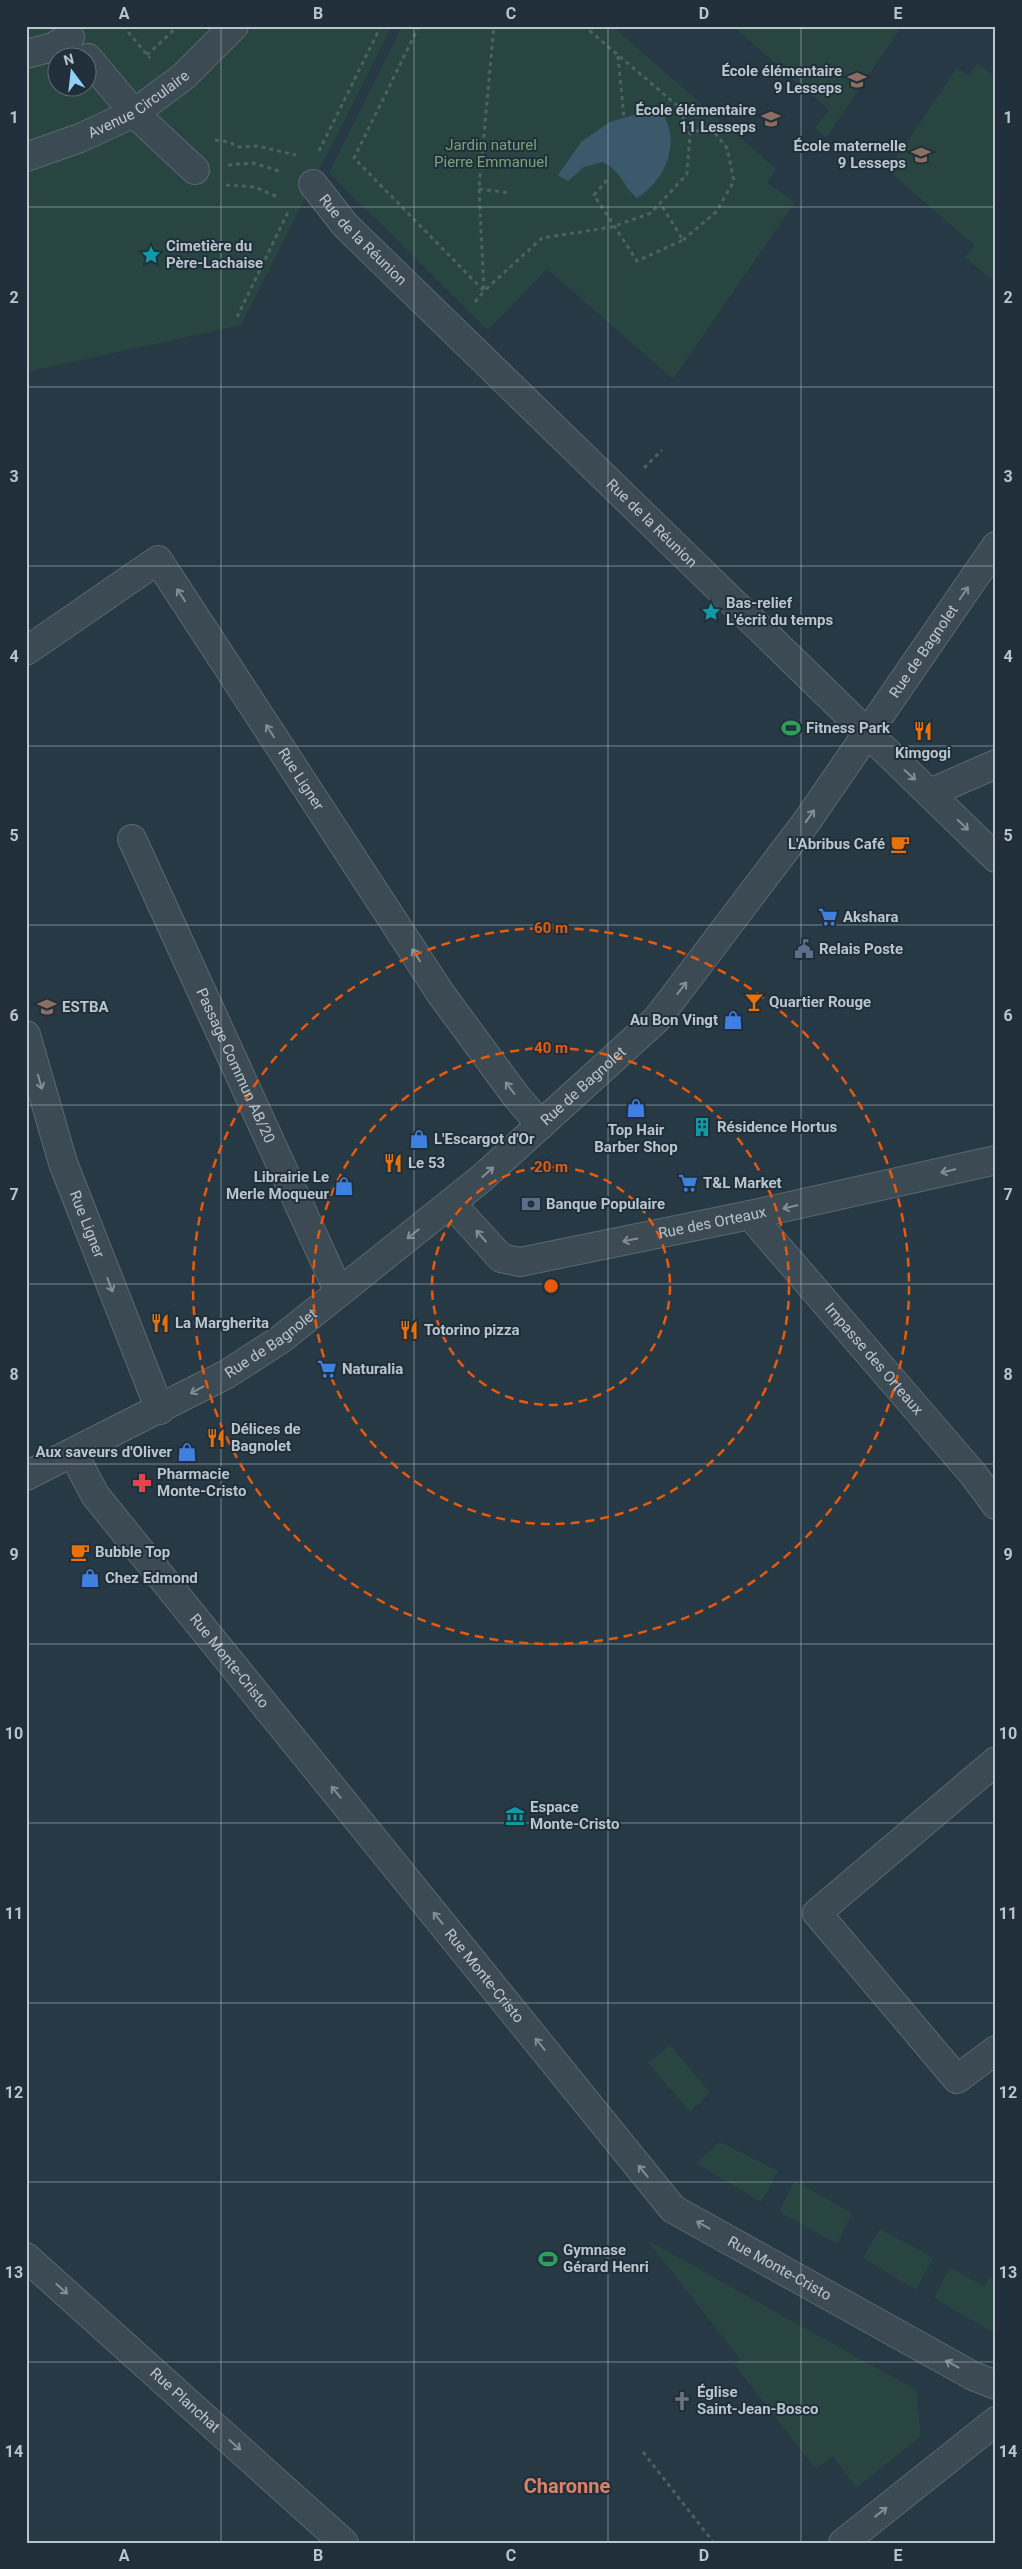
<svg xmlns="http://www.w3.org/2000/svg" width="1022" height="2569" viewBox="0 0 1022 2569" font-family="Roboto,sans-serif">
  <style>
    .green { fill: #294542; fill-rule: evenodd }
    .water { fill: #3b596b }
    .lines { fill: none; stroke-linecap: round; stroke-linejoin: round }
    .minor-casing { stroke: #5a6871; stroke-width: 30 }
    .path { stroke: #4a6260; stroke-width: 3; stroke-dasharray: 4 4; stroke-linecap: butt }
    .minor { stroke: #3c4a53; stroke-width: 28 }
    .oneway { stroke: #818e96 }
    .grid { fill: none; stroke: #b9c5cd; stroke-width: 1; stroke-opacity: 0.55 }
    .ring { fill: none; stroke: #e8590c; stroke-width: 2.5; stroke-dasharray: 9 6 }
    .labels { text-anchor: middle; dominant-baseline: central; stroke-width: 4; stroke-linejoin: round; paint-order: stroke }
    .poi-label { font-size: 15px; font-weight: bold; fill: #b9c5cd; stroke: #202f39; text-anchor: start }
    .street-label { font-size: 15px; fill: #b9c5cd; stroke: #202f39 }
    .park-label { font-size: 15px; fill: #77a378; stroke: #202f39 }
    .district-label { font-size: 20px; font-weight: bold; fill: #d88369; stroke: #202f39 }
    .centre { fill: #e8590c; stroke: #202f39; stroke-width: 2.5 }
    .ring-label { font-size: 15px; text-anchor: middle; font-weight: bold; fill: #e8590c; stroke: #202f39; stroke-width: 4; stroke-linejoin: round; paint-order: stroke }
    .neatline { fill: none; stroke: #b9c5cd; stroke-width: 2 }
    .grid-label { font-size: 16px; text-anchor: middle; font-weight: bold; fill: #b9c5cd }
  </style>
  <rect width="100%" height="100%" fill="#273944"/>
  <path class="green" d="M26 26H392L241 325 26 372ZM58 58H88V88H58Z
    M402 26H612L776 169 767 183 795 202 673 379 547 269 488 330 329 173Z
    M733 26H902L826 138 815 128 829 110Z
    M977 64 996 77V283L965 257 974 245 888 170 957 68 969 76Z
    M670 2045 710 2093 690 2112 648 2063Z
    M720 2142 778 2171 761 2202 696 2163Z
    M795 2181 852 2213 837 2244 779 2212Z
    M880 2229 933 2258 916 2290 863 2258Z
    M647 2240 916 2390 921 2436 856 2488 833 2456 816 2469 734 2364 740 2359Z
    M950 2267 984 2287 990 2277 996 2280V2334L934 2298Z"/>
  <path class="water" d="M647 111 662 113C682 142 665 181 637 198 621 184 621 170 602 162L584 167 568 181 558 175 582 141 610 122Z"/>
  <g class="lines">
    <g class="minor-casing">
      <g id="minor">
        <path d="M26 54 53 47 70 37"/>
        <path d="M88 58 134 113 195 170"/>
        <path id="s1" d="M26 157 80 138 134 113 183 77 234 26"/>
        <path id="s2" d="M313 184 345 225 996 858"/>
        <path id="s3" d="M26 651 158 560 441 994 516 1096 541 1125"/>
        <path d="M930 793 996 764"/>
        <path id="s4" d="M132 839 339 1292"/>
        <path id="s5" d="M26 1035 63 1163 160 1410"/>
        <path id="s6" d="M451 1203 501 1258 520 1262 750 1215 996 1160"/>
        <path id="s7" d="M750 1215 973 1474 996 1505"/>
        <path id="s8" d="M73 1453 95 1495 673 2209 973 2376 996 2385"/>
        <path id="s9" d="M26 1476 227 1374 281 1339 482 1178 657 1019 807 821 996 546"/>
        <path d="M996 1761 817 1913 957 2079 996 2050"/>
        <path id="s10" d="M26 2257 344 2543"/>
        <path d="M843 2543 996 2421"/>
      </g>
    </g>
    <path class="path" d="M123 26 150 58
      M419 26 354 158 484 291 542 238 612 227 651 213 687 174 690 134 679 107 584 26
      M147 55 178 26
      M618 56 624 118
      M215 140 229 142 239 147 257 146 296 155
      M319 151 381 26
      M228 165 253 163 282 172
      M607 180 594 195 637 261 683 240 660 203
      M226 185 255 187 280 198
      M479 189 511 193
      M683 240 716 212 734 181 727 148 709 126 690 134
      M475 302 484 291 479 189 494 26
      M237 317 289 210
      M644 468 662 450
      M643 2452 714 2543"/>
    <use href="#minor" class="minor"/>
  </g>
  <defs><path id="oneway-shaft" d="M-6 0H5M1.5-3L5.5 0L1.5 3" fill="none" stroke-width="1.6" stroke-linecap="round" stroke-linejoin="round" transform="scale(1.25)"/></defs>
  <g class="oneway">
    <use href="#oneway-shaft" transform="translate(964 593) rotate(-56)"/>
    <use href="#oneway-shaft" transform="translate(181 595) rotate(-123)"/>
    <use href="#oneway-shaft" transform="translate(270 731) rotate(-123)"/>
    <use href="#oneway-shaft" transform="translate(910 775) rotate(42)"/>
    <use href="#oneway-shaft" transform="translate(810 816) rotate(-55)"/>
    <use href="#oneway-shaft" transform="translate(963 825) rotate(44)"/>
    <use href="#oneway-shaft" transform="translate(416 955) rotate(-123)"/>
    <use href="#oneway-shaft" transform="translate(682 988) rotate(-52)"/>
    <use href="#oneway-shaft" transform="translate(40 1082) rotate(74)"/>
    <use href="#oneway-shaft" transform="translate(510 1088) rotate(-127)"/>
    <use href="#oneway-shaft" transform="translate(948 1171) rotate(167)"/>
    <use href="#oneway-shaft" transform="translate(488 1172) rotate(-42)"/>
    <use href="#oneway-shaft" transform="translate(790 1207) rotate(167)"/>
    <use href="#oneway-shaft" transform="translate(413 1234) rotate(141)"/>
    <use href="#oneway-shaft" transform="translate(481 1236) rotate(-131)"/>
    <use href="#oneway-shaft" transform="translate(630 1240) rotate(169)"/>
    <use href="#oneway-shaft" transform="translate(110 1285) rotate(69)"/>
    <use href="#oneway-shaft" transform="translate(197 1390) rotate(152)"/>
    <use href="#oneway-shaft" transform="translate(336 1792) rotate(-129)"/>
    <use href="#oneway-shaft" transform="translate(438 1918) rotate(-129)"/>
    <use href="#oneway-shaft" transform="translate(540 2044) rotate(-129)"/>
    <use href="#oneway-shaft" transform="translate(643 2171) rotate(-129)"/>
    <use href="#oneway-shaft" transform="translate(703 2225) rotate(-151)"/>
    <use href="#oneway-shaft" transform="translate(62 2289) rotate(42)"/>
    <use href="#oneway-shaft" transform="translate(952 2364) rotate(-151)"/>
    <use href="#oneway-shaft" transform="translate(235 2445) rotate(42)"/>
    <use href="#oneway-shaft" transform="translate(881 2512) rotate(-38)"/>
  </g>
  <path class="grid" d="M221 26V2543M414 26V2543M608 26V2543M801 26V2543M26 207H996M26 387H996M26 566H996M26 746H996M26 925H996M26 1105H996M26 1284H996M26 1464H996M26 1644H996M26 1823H996M26 2003H996M26 2182H996M26 2362H996"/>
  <g class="ring">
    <circle cx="551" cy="1286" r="119"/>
    <circle cx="551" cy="1286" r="238"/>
    <circle cx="551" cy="1286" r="358"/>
  </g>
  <defs>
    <g id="school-bare" transform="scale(1.5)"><path d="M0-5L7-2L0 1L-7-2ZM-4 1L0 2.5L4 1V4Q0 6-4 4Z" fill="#8d6e63" stroke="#202f39" stroke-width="2.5" paint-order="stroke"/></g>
    <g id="sight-bare" transform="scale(1.5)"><path d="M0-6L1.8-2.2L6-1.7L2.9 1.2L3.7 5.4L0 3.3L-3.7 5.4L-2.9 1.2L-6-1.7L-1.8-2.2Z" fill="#0f9aa8" stroke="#202f39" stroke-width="2.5" paint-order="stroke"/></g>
    <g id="stadium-bare" transform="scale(1.5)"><path d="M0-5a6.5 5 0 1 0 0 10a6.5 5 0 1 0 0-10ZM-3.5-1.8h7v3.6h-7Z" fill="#2e9e5b" stroke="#202f39" stroke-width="2.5" paint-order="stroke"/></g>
    <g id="restaurant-bare" transform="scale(1.5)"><path d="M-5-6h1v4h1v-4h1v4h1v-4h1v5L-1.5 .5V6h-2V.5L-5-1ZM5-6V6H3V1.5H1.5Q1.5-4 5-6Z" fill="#e8710a" stroke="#202f39" stroke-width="2.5" paint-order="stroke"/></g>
    <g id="cafe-bare" transform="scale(1.5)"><path d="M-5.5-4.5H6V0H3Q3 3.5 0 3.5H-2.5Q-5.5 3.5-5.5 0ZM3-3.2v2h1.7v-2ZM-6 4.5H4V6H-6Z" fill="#e8710a" stroke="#202f39" stroke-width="2.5" paint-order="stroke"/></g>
    <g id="supermarket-bare" transform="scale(1.5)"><path d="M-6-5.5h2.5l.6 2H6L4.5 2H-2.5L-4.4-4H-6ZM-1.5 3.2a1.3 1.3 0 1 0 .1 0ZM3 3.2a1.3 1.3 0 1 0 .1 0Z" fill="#3f7fe0" stroke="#202f39" stroke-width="2.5" paint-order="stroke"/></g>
    <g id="civic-bare" transform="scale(1.5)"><path d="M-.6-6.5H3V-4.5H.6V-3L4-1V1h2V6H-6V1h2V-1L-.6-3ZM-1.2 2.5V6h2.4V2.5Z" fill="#5c6f8a" stroke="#202f39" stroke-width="2.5" paint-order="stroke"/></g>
    <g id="bar-bare" transform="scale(1.5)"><path d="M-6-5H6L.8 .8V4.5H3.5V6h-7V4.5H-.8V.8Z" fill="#e8710a" stroke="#202f39" stroke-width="2.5" paint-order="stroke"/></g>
    <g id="shop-bare" transform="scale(1.5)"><path d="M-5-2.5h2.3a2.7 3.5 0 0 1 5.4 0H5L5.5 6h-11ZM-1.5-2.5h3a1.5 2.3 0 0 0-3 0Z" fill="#3f7fe0" stroke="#202f39" stroke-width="2.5" paint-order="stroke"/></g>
    <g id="building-bare" transform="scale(1.5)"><path d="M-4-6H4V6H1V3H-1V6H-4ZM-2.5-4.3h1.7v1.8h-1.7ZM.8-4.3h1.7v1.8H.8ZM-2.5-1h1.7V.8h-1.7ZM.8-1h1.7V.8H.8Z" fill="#0f9aa8" stroke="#202f39" stroke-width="2.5" paint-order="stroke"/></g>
    <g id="bank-bare" transform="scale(1.5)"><path d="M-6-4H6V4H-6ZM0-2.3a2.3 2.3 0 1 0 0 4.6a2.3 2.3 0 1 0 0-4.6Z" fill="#5c6f8a" stroke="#202f39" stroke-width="2.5" paint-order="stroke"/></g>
    <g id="pharmacy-bare" transform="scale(1.5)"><path d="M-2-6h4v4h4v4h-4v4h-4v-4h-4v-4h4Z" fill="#e0444e" stroke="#202f39" stroke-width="2.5" paint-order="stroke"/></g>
    <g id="museum-bare" transform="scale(1.5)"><path d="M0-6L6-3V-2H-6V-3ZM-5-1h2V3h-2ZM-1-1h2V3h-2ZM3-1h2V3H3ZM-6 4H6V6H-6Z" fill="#0f9aa8" stroke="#202f39" stroke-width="2.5" paint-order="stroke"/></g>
    <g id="church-bare" transform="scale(1.5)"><path d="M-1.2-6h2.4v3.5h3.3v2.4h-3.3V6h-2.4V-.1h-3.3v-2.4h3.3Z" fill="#6b7280" stroke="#202f39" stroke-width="2.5" paint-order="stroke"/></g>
  </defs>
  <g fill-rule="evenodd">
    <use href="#school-bare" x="857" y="80"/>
    <use href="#school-bare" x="771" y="119"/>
    <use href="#school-bare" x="921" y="155"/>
    <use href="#sight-bare" x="151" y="255"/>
    <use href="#sight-bare" x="711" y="612"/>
    <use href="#stadium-bare" x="791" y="728"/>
    <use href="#restaurant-bare" x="923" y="731"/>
    <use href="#cafe-bare" x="900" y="844"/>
    <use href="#supermarket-bare" x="828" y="917"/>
    <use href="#civic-bare" x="804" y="949"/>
    <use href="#bar-bare" x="754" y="1002"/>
    <use href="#school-bare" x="47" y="1007"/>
    <use href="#shop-bare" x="733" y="1020"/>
    <use href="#shop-bare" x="636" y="1108"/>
    <use href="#building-bare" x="702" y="1127"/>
    <use href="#shop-bare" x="419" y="1139"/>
    <use href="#restaurant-bare" x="393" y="1163"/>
    <use href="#supermarket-bare" x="688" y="1183"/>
    <use href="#shop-bare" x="344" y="1186"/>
    <use href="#bank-bare" x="531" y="1204"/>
    <use href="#restaurant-bare" x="160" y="1323"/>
    <use href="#restaurant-bare" x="409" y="1330"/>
    <use href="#supermarket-bare" x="327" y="1369"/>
    <use href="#restaurant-bare" x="216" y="1438"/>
    <use href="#shop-bare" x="187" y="1452"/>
    <use href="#pharmacy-bare" x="142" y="1483"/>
    <use href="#cafe-bare" x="80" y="1552"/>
    <use href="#shop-bare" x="90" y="1578"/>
    <use href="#museum-bare" x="515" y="1816"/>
    <use href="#stadium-bare" x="548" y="2259"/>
    <use href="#church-bare" x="682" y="2401"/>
  </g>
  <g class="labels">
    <g class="poi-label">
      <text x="842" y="71" text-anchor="end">École élémentaire<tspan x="842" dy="17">9 Lesseps</tspan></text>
      <text x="756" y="110" text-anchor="end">École élémentaire<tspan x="756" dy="17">11 Lesseps</tspan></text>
      <text x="906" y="146" text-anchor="end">École maternelle<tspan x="906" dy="17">9 Lesseps</tspan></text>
      <text x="166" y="246">Cimetière du<tspan x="166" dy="17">Père-Lachaise</tspan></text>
      <text x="726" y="603">Bas-relief<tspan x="726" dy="17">L'écrit du temps</tspan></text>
      <text x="806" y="728">Fitness Park</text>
      <text x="923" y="753" text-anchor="middle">Kimgogi</text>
      <text x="885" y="844" text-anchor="end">L'Abribus Café</text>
      <text x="843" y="917">Akshara</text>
      <text x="819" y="949">Relais Poste</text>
      <text x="769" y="1002">Quartier Rouge</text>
      <text x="62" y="1007">ESTBA</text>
      <text x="718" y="1020" text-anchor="end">Au Bon Vingt</text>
      <text x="717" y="1127">Résidence Hortus</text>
      <text x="636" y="1130" text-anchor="middle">Top Hair<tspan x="636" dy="17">Barber Shop</tspan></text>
      <text x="434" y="1139">L'Escargot d'Or</text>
      <text x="408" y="1163">Le 53</text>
      <text x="329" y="1177" text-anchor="end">Librairie Le<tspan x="329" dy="17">Merle Moqueur</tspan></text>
      <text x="703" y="1183">T&amp;L Market</text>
      <text x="546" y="1204">Banque Populaire</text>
      <text x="175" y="1323">La Margherita</text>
      <text x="424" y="1330">Totorino pizza</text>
      <text x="342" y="1369">Naturalia</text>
      <text x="231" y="1429">Délices de<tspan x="231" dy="17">Bagnolet</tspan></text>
      <text x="172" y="1452" text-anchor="end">Aux saveurs d'Oliver</text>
      <text x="157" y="1474">Pharmacie<tspan x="157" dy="17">Monte-Cristo</tspan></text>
      <text x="95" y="1552">Bubble Top</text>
      <text x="105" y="1578">Chez Edmond</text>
      <text x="530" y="1807">Espace<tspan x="530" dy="17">Monte-Cristo</tspan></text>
      <text x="563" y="2250">Gymnase<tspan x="563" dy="17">Gérard Henri</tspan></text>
      <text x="697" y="2392">Église<tspan x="697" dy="17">Saint-Jean-Bosco</tspan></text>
    </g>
    <g class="street-label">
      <text stroke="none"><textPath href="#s1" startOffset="125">Avenue Circulaire</textPath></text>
      <text stroke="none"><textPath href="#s2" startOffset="75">Rue de la Réunion</textPath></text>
      <text stroke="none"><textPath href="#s2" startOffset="480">Rue de la Réunion</textPath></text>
      <text stroke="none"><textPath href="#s9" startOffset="1238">Rue de Bagnolet</textPath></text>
      <text stroke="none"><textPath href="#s3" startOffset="422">Rue Ligner</textPath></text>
      <text stroke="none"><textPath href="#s4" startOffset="249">Passage Commun AB/20</textPath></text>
      <text stroke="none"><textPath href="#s9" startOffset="684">Rue de Bagnolet</textPath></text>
      <text stroke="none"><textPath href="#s6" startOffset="290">Rue des Orteaux</textPath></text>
      <text stroke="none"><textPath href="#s5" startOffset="199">Rue Ligner</textPath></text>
      <text stroke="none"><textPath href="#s9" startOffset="279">Rue de Bagnolet</textPath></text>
      <text stroke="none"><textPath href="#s7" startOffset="190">Impasse des Orteaux</textPath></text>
      <text stroke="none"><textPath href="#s8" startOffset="261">Rue Monte-Cristo</textPath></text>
      <text stroke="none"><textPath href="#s8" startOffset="666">Rue Monte-Cristo</textPath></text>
      <text stroke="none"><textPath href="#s8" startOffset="1088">Rue Monte-Cristo</textPath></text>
      <text stroke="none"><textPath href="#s10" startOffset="214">Rue Planchat</textPath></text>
    </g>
    <g class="park-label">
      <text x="491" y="145">Jardin naturel<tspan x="491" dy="17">Pierre Emmanuel</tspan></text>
    </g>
    <g class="district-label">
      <text x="567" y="2486">Charonne</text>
    </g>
  </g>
  <circle cx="551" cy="1286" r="8" class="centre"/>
  <g class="ring-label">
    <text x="551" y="933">60 m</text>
    <text x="551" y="1053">40 m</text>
    <text x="551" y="1172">20 m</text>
  </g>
  <rect width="1022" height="2569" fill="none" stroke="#202f39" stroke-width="55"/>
  <g transform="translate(72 72) rotate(345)"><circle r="24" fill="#202f39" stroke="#5d6b74"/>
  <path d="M0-4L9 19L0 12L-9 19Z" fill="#92cff9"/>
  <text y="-8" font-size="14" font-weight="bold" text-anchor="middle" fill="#b9c5cd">N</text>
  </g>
  <rect x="28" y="28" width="966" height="2514" class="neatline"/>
  <g class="grid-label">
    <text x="124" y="19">A</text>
    <text x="318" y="19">B</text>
    <text x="511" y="19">C</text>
    <text x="704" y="19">D</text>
    <text x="898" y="19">E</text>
    <text x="14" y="123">1</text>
    <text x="1008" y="123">1</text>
    <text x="14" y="303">2</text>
    <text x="1008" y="303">2</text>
    <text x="14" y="482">3</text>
    <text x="1008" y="482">3</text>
    <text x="14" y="662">4</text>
    <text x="1008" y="662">4</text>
    <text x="14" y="841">5</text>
    <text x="1008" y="841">5</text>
    <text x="14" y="1021">6</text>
    <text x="1008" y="1021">6</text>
    <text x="14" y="1200">7</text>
    <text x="1008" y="1200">7</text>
    <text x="14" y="1380">8</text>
    <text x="1008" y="1380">8</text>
    <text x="14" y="1560">9</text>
    <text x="1008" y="1560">9</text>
    <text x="14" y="1739">10</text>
    <text x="1008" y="1739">10</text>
    <text x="14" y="1919">11</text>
    <text x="1008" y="1919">11</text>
    <text x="14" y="2098">12</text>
    <text x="1008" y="2098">12</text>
    <text x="14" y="2278">13</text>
    <text x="1008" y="2278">13</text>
    <text x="14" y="2457">14</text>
    <text x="1008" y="2457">14</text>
    <text x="124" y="2561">A</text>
    <text x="318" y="2561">B</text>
    <text x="511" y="2561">C</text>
    <text x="704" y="2561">D</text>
    <text x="898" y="2561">E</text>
  </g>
</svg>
